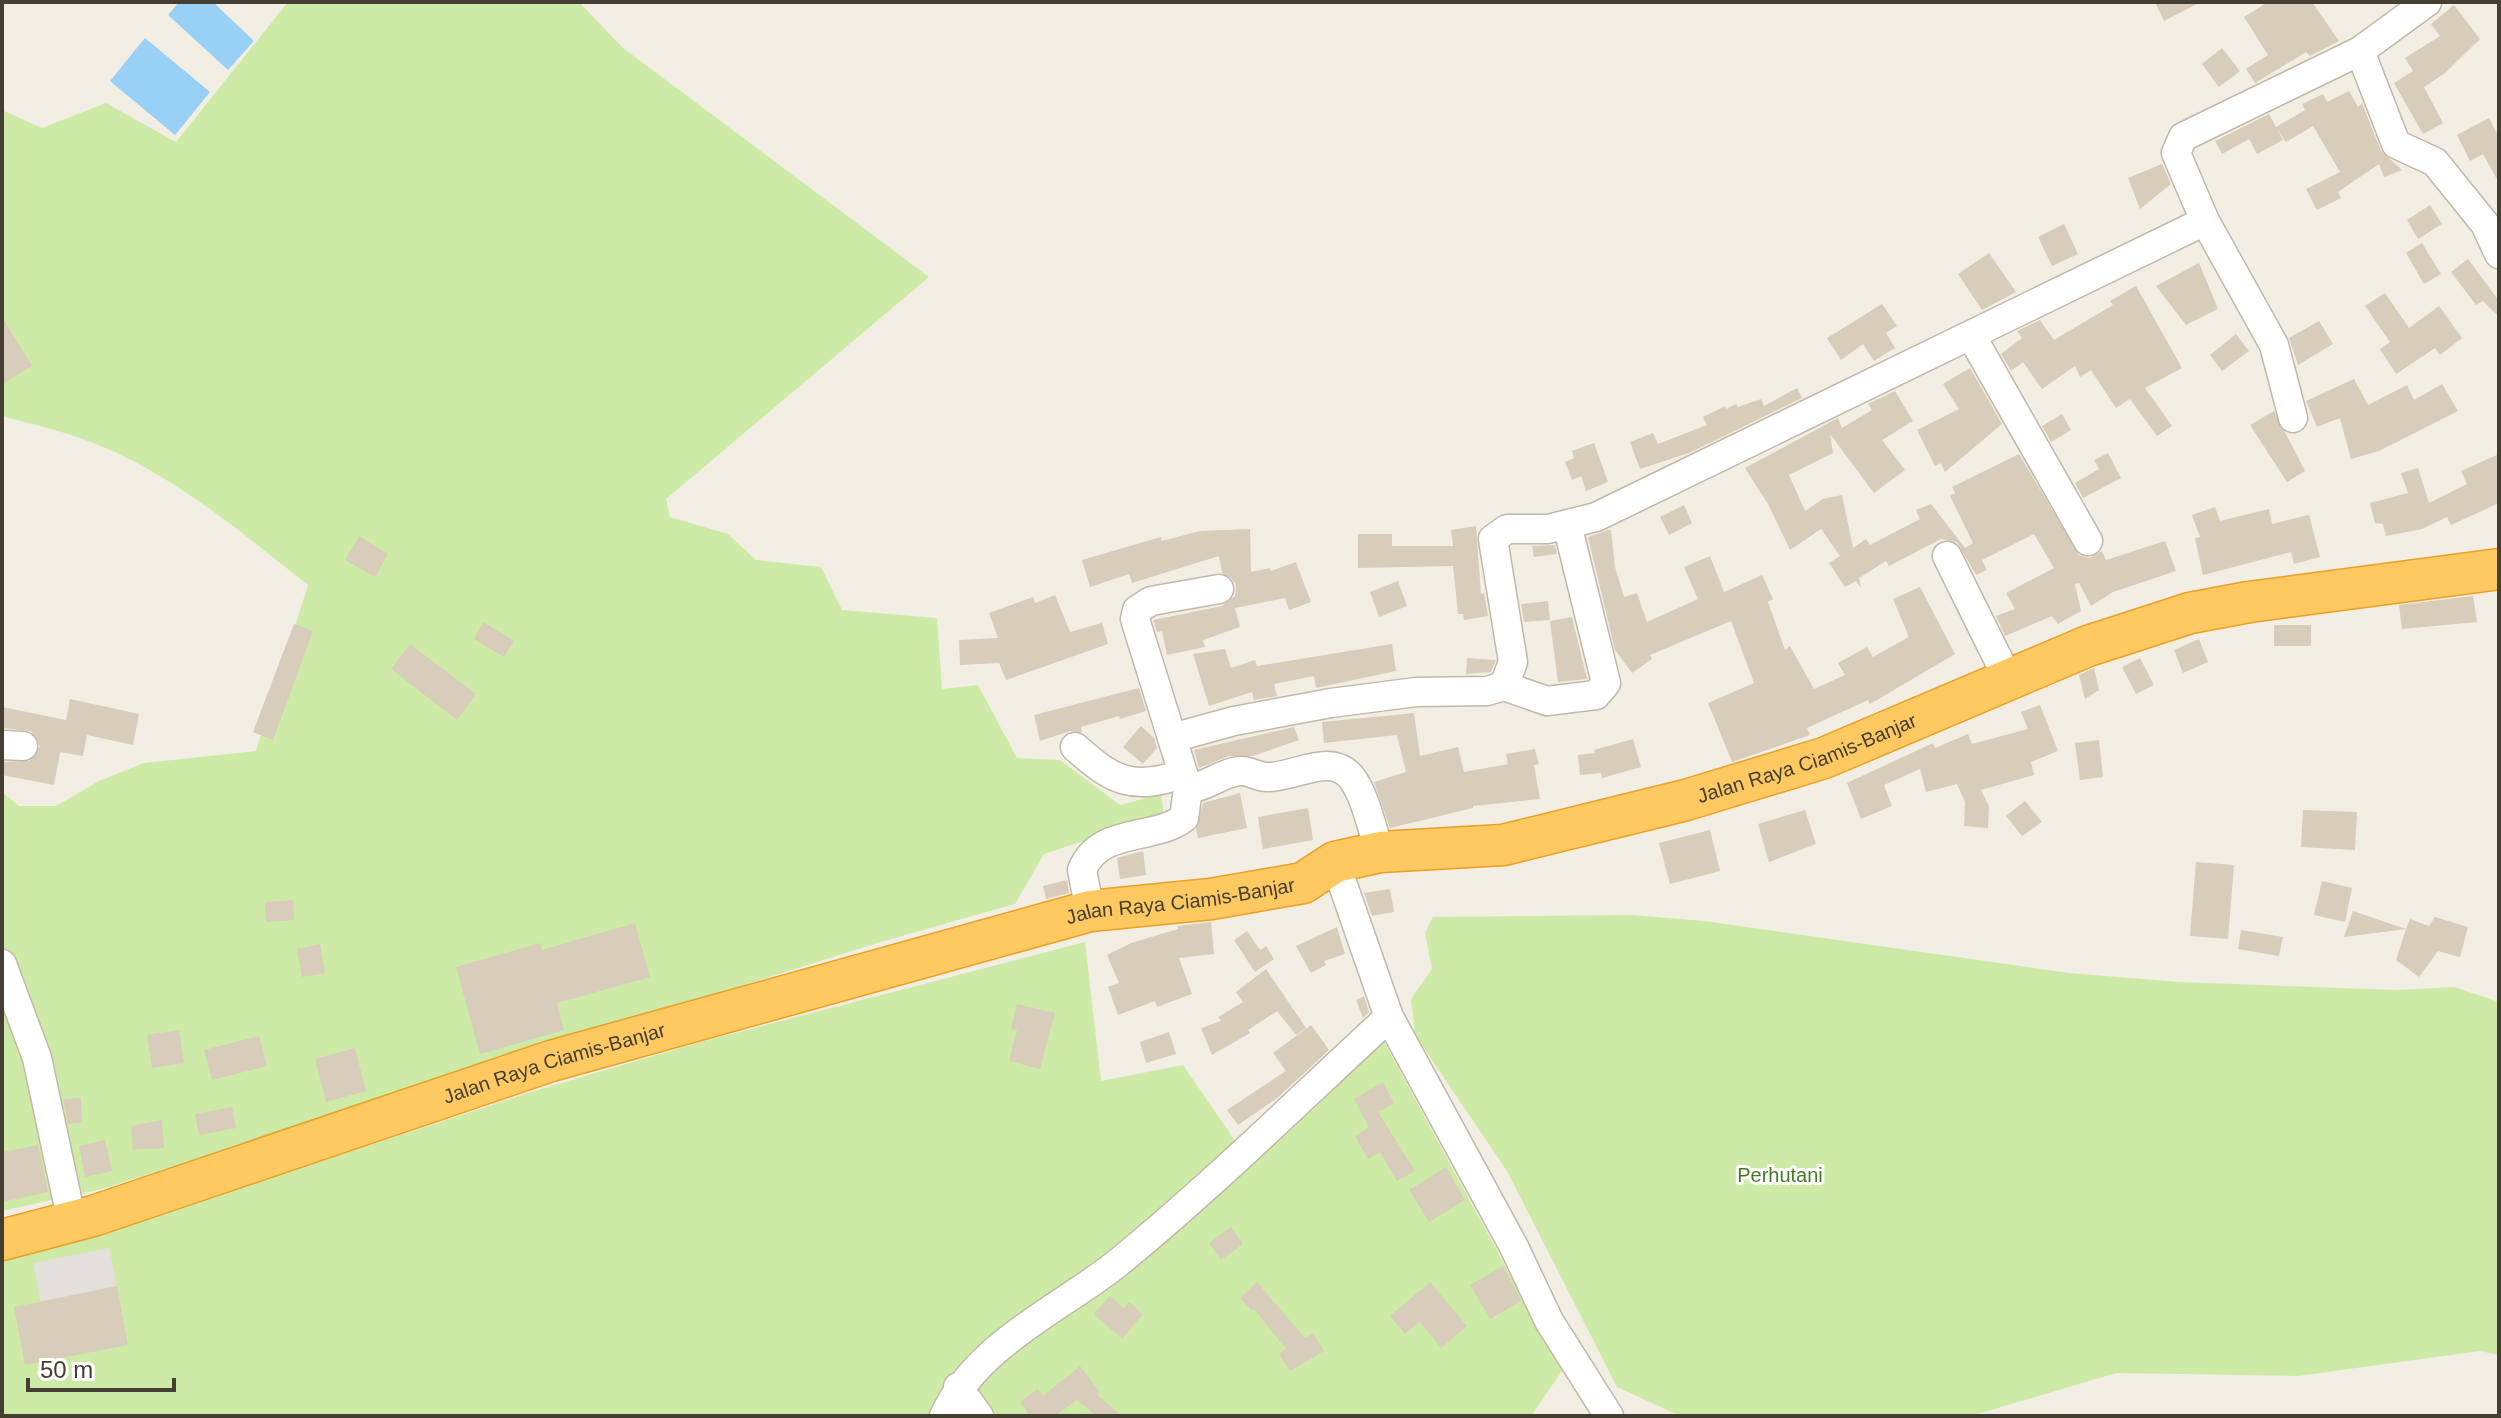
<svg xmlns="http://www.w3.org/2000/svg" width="2501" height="1418" viewBox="0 0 2501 1418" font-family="Arial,sans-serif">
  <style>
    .green { fill: #cdeba7 }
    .parking { fill: #e3e0dc }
    .water { fill: #99d0f6 }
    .building { fill: #d8ccba }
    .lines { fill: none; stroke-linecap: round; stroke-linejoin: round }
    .minor-casing { stroke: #c2b8a8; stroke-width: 31 }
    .highway-casing { stroke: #e9a026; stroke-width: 43 }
    .minor { stroke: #fff; stroke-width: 28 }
    .highway { stroke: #ffc961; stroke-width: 40 }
    .labels { text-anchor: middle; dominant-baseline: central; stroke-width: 6; stroke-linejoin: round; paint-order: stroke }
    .street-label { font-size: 20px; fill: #453e33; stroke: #fff }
    .park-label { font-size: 20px; fill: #447b22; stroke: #fff }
  </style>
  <rect width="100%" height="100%" fill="#f3eee3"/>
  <path class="green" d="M288 2H579L623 48 929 277 666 499 670 517 728 534 756 560 821 567 842 610 937 618 942 689 978 685 1017 758 1060 760 1120 805 1161 794 1164 815 1044 854 1015 904 877 943 102 1189 2 1211V792L19 806H56L99 781 144 763 256 751 308 585C237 529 166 468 80 438 54 429 28 423 2 416V110L42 128 106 103 176 142Z
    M1632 915 1704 921 2069 973 2179 982 2396 990 2454 987 2499 1002V1355L2480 1351 2298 1376 2116 1373 1971 1416H1680L1617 1387 1507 1171 1415 1035 1411 999 1432 969 1425 933 1433 917Z
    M1085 942 1101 1081 1183 1065 1249 1161 1383 1040 1562 1371 1531 1416H2V1256L141 1221 534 1091 708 1040Z"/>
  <path class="parking" d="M109 1248 117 1286 41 1302 33 1263Z"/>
  <path class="water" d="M179 2H213L254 41 228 70 168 15Z
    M145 38 210 92 175 135 110 81Z"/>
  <path class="building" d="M2155 2H2201L2164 21Z
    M2268 2H2312L2339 41 2310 56 2306 52 2255 83 2246 69 2268 55 2244 17Z
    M2454 5 2480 39 2445 73 2424 87 2443 123 2423 134 2394 83 2413 71 2405 58 2440 36 2431 24Z
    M2222 48 2240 71 2219 87 2202 64Z
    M2349 91 2358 107 2362 103 2381 151 2402 170 2384 177 2379 164 2338 192 2341 198 2317 210 2306 189 2340 172 2313 126 2286 142 2277 129 2283 140 2257 154 2249 139 2222 154 2215 141 2269 114 2276 127 2305 110 2302 104 2323 94 2327 102Z
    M2489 118 2499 137V183L2483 154 2470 161 2457 135Z
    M2162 164 2171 184 2140 209 2128 178Z
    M2430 205 2442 224 2418 239 2407 220Z
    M2064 224 2078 254 2052 266 2038 237Z
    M2422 243 2441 274 2424 284 2406 253Z
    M1989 253 2016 292 1982 310 1958 274Z
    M2468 259 2499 301V317L2483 301 2476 305 2451 272Z
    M2199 263 2218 309 2186 325 2156 286Z
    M2136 286 2182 368 2145 388 2172 426 2157 436 2130 399 2116 408 2091 370 2080 377 2075 366 2042 389 2023 362 2011 371 2001 354 2022 338 2017 331 2040 320 2054 340 2113 305 2110 301Z
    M2385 293 2409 328 2439 306 2462 338 2440 355 2435 348 2396 374 2380 349 2390 342 2365 306Z
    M1882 304 1897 326 1886 333 1895 348 1874 361 1863 344 1841 360 1827 338Z
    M2 317 32 366 2 384Z
    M2319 321 2333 344 2298 365 2289 338Z
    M2236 334 2249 351 2222 371 2210 355Z
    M1970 368 2002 424 1945 472 1941 463 1935 466 1917 430 1959 409 1943 384Z
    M2354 379 2368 405 2407 385 2414 400 2442 384 2458 411 2379 451 2351 459 2340 418 2317 427 2306 401Z
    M1797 388 1802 398 1689 453 1640 469 1630 442 1653 433 1658 444 1707 425 1703 417 1725 406 1726 409 1736 404 1738 407 1761 399 1764 406Z
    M1895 391 1913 421 1882 440 1905 470 1874 493 1830 434 1833 453 1789 475 1805 511 1823 499 1842 495 1853 548 1866 539 1870 545 1920 519 1916 510 1931 504 1965 548 1973 543 1950 496 1955 493 1952 487 2019 454 2079 555 2089 558 2102 551 2106 560 2165 541 2176 571 2113 592 2091 606 2079 583 2075 584 2081 611 2058 624 2052 616 2005 636 1996 616 2015 609 2006 593 2054 568 2034 534 1982 560 1987 570 1976 575 1957 542 1941 539 1889 566 1886 561 1859 578 1861 588 1856 581 1845 587 1829 563 1840 556 1821 529 1790 550 1768 504 1745 468 1838 418 1842 428 1872 410 1868 404Z
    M2274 411 2305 471 2287 482 2250 425Z
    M2062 414 2071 430 2051 442 2042 426Z
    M1594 443 1608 482 1586 491 1581 476 1572 480 1565 462 1574 458 1572 451Z
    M2108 453 2121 478 2083 498 2075 483 2099 469 2094 460Z
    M2499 454V503L2451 525 2447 517 2422 529 2386 536 2383 524 2375 523 2370 503 2408 493 2401 473 2418 468 2429 503 2467 484 2461 471Z
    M1684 505 1692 523 1669 535 1660 517Z
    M2215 507 2220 521 2269 509 2272 524 2309 515 2320 557 2294 564 2291 552 2203 575 2195 538 2200 537 2192 515Z
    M1476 526 1481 594 1484 593 1488 616 1464 620 1463 614H1458L1453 566 1358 568V534H1392V546H1453L1451 530Z
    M1250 529 1251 572 1270 568 1271 571 1296 562 1311 602 1289 610 1285 598 1235 608 1240 627 1203 640 1205 647 1167 655 1162 631 1157 632 1153 620 1222 606 1235 596 1236 585 1231 578 1222 573 1219 556 1132 583 1129 574 1090 587 1082 560 1161 537 1162 541 1200 531Z
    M1608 530H1611L1615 567 1624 597 1637 593 1647 622 1698 599 1684 567 1710 556 1724 592 1762 575 1773 599 1768 602 1785 650 1790 646 1814 689 1845 675 1838 663 1867 647 1873 657 1909 637 1893 599 1920 587 1955 654 1870 704 1868 700 1807 728 1810 735 1732 762 1708 703 1754 683 1731 621 1650 655 1652 659 1632 673 1615 650 1588 537Z
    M359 536 388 554 375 577 345 560Z
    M1555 545 1557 554 1534 557 1532 546Z
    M1398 581 1407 606 1379 617 1370 592Z
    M1055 595 1070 632 1102 623 1108 644 1006 680 999 663 960 665 959 640 998 638 989 613 1033 597 1035 603Z
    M2473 596 2477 622 2402 629 2399 605Z
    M1548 601 1550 620 1524 622 1521 604Z
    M1572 617 1587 679 1558 682 1550 621Z
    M483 622 514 641 504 657 474 639Z
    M294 624 313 631 273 740 253 732Z
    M2274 625H2311V646H2274Z
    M2199 639 2208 662 2183 673 2174 650Z
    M410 644 476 694 457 720 391 669Z
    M1392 644 1396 671 1316 688 1314 676 1274 684 1277 696 1254 700 1252 692 1209 706 1193 654 1225 649 1231 668 1255 660 1257 666Z
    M1467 658 1495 660H1496L1491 672 1466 674Z
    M2140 658 2154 685 2136 694 2122 667Z
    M2094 668 2099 690 2085 699 2079 675Z
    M1139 688 1146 711 1120 719 1119 716 1081 727 1082 732 1070 731 1040 741 1034 715Z
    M70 699 139 714 133 745 87 735 83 756 60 752 54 785 2 775V762L30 761 40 746 31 731 2 728V707L66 720Z
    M2040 705 2058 751 2031 762 2034 775 1981 790 1989 806 1988 828 1964 826 1965 802 1957 784 1926 792 1920 769 1884 785 1892 806 1861 819 1847 783 1933 743 1935 748 1968 734 1972 744 2028 729 2021 712Z
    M1414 713 1420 756 1458 747 1464 772 1508 764 1506 754 1535 749 1539 764 1534 765 1540 799 1473 806V808L1390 828 1374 782 1406 772 1397 735 1324 743 1322 722Z
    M1141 726 1154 738 1157 748 1143 764 1123 747Z
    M1294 727 1299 740 1253 756H1229L1199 768 1194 750Z
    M1633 739 1641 767 1602 778 1601 773 1580 775 1578 755 1595 753 1594 750Z
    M2099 740 2103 777 2080 780 2075 743Z
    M1240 793 1247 828 1198 838 1196 829 1203 803Z
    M2025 801 2042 822 2022 836 2006 816Z
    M1308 808 1313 840 1263 849 1258 817Z
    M1805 810 1816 844 1769 862 1758 824Z
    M2303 810 2357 812 2355 850 2301 847Z
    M1710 830 1720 871 1670 884 1659 843Z
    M1143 851 1146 875 1120 879 1117 858Z
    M2196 862 2234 865 2228 939 2190 936Z
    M1067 880 1069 893 1046 899 1043 886Z
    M2322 881 2352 888 2345 922 2314 915Z
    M1390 889 1394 912 1372 916 1364 893Z
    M293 900 294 920 266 922 265 902Z
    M2353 911 2406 929 2410 919 2429 926 2435 917 2468 927 2460 957 2438 951 2419 977 2396 960 2406 929 2344 937Z
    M1211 922 1214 954 1179 958 1192 994 1157 1007 1155 1001 1118 1015 1108 987 1119 983 1107 955 1131 943 1178 929V926Z
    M635 923 650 977 557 1003 564 1030 480 1054 456 967 540 943 542 950Z
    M1337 927 1345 954 1324 961 1326 965 1311 973 1296 946Z
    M2241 930 2283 937 2279 956 2238 949Z
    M1247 931 1260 950 1266 946 1274 959 1255 972 1234 940Z
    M320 944 325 973 302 977 297 949Z
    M1266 969 1306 1028 1296 1035 1277 1011 1248 1030 1250 1033 1212 1055 1201 1028 1221 1021 1218 1017 1243 1002 1236 992Z
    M1364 996 1369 1012 1363 1018 1356 1000Z
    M1017 1004 1055 1013 1040 1069 1009 1061 1017 1030 1011 1029Z
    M1311 1025 1329 1050 1276 1099 1238 1125 1227 1110 1286 1071 1273 1053Z
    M179 1030 184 1063 152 1068 147 1035Z
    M1169 1032 1176 1054 1146 1063 1140 1042Z
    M259 1036 267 1066 212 1080 204 1050Z
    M355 1048 366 1091 326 1102 315 1059Z
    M1383 1082 1394 1103 1378 1112 1415 1171 1397 1181 1380 1152 1368 1159 1355 1136 1369 1127 1354 1099Z
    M81 1098 82 1123 68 1124 63 1099Z
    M232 1107 236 1128 199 1135 195 1114Z
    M162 1120 164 1148 133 1150 131 1126Z
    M105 1140 112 1171 85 1177 79 1146Z
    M38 1145 48 1192 2 1202V1152Z
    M1446 1167 1465 1200 1429 1222 1409 1190Z
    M1231 1227 1243 1244 1221 1260 1209 1243Z
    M1503 1266 1521 1301 1490 1319 1470 1285Z
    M1257 1282 1305 1338 1313 1333 1324 1351 1290 1371 1279 1354 1286 1349 1254 1309 1252 1311 1240 1298Z
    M1430 1282 1467 1326 1441 1348 1420 1322 1405 1334 1390 1316Z
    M117 1286 128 1345 25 1365 14 1307Z
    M1110 1296 1124 1308 1129 1302 1143 1314 1122 1339 1094 1314Z
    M1080 1366 1100 1392 1097 1394 1121 1416H1096L1077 1400 1055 1416H1030L1020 1402 1038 1389 1043 1396Z"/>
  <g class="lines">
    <g class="minor-casing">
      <path id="minor" d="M2360 51 2396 144 2435 162 2485 224 2499 254
        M2205 221 2274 345 2293 418
        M1972 337 2088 541
        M1947 556 2008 679
        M1504 686 1547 701 1596 695 1606 683 1567 524
        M1172 738 1135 619 1137 610 1151 601 1219 589
        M2 745 23 746
        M1075 747C1113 781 1132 791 1182 774
        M1188 789C1208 786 1217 776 1234 772 1250 768 1255 778 1269 777 1295 777 1331 752 1351 777 1366 796 1372 830 1380 852
        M1335 862 1389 1017 1514 1247 1549 1321 1609 1416
        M1090 911 1082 870C1099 827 1154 841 1184 818L1188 789 1172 738 1234 721 1331 703 1416 692 1487 691 1504 686 1513 662 1493 539 1507 529H1548L1596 517 2205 221 2176 153 2183 137 2360 51 2427 2
        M2 964 37 1058 72 1222
        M958 1387 979 1416
        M944 1416C978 1343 1059 1310 1119 1262 1213 1185 1300 1099 1389 1017"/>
    </g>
    <g class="highway-casing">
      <g id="highway">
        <path id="s1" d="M2 1240 93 1216 551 1061 1090 911 1211 899 1303 883 1335 862 1380 852 1503 845 1686 800 1824 758 2088 646 2190 613 2249 602 2499 569"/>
      </g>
    </g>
    <use href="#minor" class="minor"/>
    <use href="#highway" class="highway"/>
  </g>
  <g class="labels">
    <g class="street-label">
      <text stroke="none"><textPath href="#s1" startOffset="1876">Jalan Raya Ciamis-Banjar</textPath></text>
      <text stroke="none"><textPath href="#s1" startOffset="1228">Jalan Raya Ciamis-Banjar</textPath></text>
      <text stroke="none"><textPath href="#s1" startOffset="580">Jalan Raya Ciamis-Banjar</textPath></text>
    </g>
    <g class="park-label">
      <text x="1780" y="1175">Perhutani</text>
    </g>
  </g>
  <rect width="2501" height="1418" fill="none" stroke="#453e33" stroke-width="8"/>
  <path d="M28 1378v12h146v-12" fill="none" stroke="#453e33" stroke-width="4"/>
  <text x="40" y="1378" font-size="24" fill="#453e33" stroke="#ffffff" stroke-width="6" paint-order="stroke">50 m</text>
</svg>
